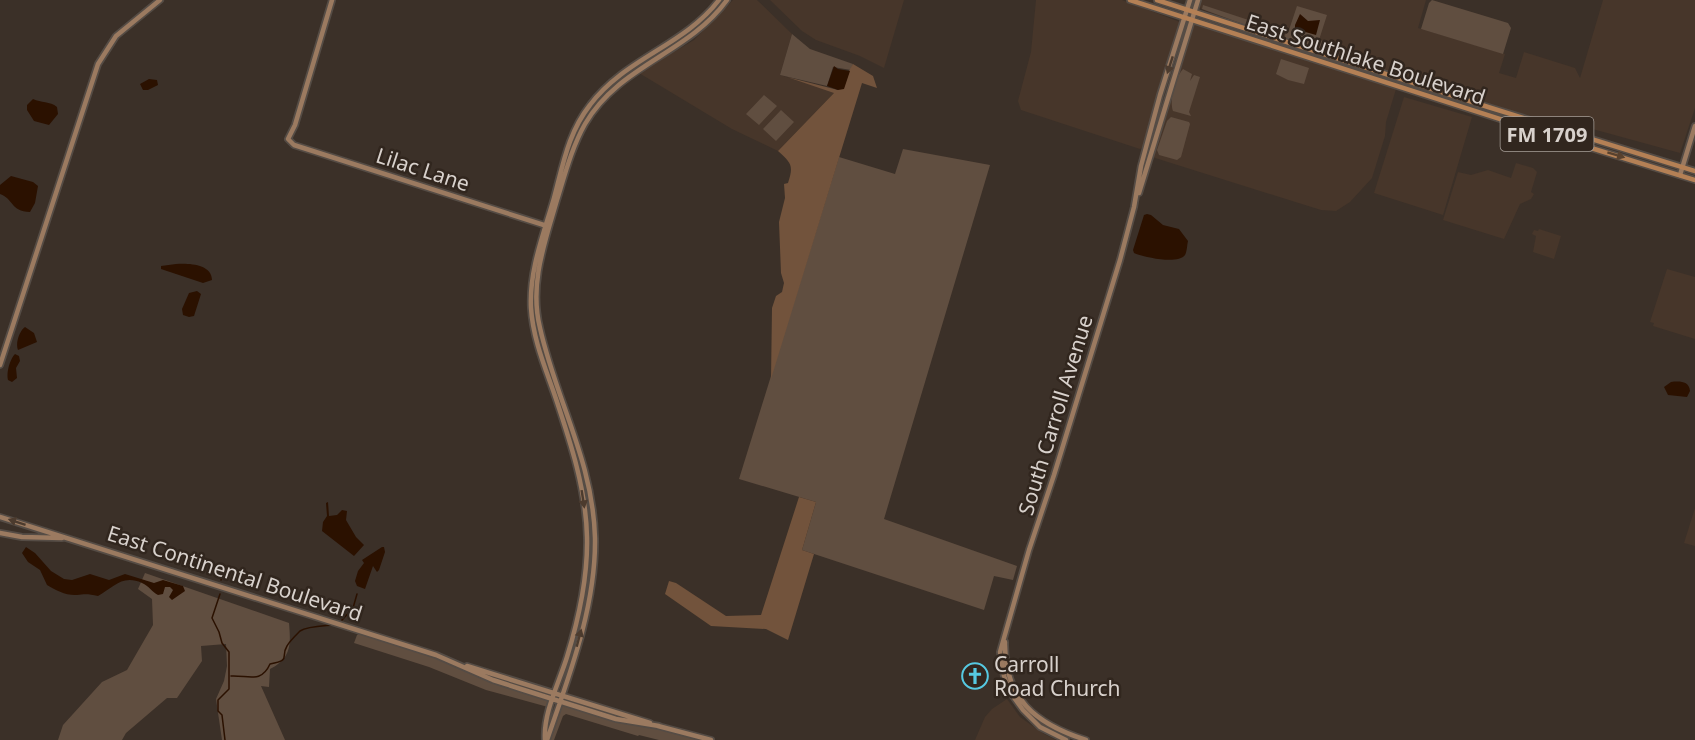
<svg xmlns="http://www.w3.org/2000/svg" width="1695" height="740" viewBox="0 0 1695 740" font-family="'Noto Sans',sans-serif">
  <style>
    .built { fill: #47362a }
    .green { fill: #604e40 }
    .forest { fill: #72533c }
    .water { fill: #2b1100 }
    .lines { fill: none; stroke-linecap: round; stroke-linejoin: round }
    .stream { stroke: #2b1100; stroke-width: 1.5 }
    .secondary-casing { stroke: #554c45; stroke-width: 8 }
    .primary-casing { stroke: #554c45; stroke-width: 8 }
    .secondary { stroke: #9b7a60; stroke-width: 4.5 }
    .primary { stroke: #b48055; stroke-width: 4.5 }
    .oneway { fill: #4c3b2e }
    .oneway2 { fill: #58412e }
    .labels { text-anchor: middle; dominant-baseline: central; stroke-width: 5; stroke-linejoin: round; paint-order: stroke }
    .shield { fill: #31261e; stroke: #a69e98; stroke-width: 1.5 }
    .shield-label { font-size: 20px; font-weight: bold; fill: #d8d1cc }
    .street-label { font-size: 21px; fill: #d8d1cc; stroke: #31261e }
    .poi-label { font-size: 21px; fill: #d8d1cc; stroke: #31261e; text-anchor: start }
  </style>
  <rect width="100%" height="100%" fill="#3b3028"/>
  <path class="built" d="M733 0H757L792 34 780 75 835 92 778 151 732 129 639 73 694 40Z
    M770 0H904L884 68 860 56 816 40 802 31Z
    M1036 0H1122L1180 22 1159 90 1153 115 1143 147 1140 149 1021 110 1018 101 1031 52Z
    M1200 0H1426L1418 28 1505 54 1499 73 1516 78 1524 52 1575 68 1580 78 1603 0H1695V108L1680 153 1567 122 1563 127 1394 74 1238 23 1201 9 1198 5Z
    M1195 22 1396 89 1386 122 1385 136 1372 178 1350 202 1336 211 1321 210 1152 157 1168 112 1178 71 1182 65Z
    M1404 97 1472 117 1443 215 1374 193Z
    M1516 163 1533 168 1537 172 1531 192 1534 194 1531 199 1520 204 1504 239 1443 220 1458 172 1471 175 1488 170 1511 178Z
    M1539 229 1561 236 1554 259 1533 252 1536 236 1532 234 1534 230 1538 231Z
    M1667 269 1695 277V339L1653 326 1654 323 1650 322Z
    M1695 508V546L1684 543Z
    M1007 699 1020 717 1044 734 1056 740H975L985 717 992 709Z"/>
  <path class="green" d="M1432 0 1508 23 1511 28 1503 54 1421 29 1429 3Z
    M1203 5 1276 29 1275 33 1278 34 1273 35 1202 9Z
    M1297 6 1327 15 1319 40 1324 41 1320 48 1288 40 1285 37 1286 29 1289 30Z
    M792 34 810 49 853 64 851 70 833 67 827 86 780 75Z
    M1281 59 1309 68 1304 84 1288 80 1276 74Z
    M1183 69 1192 74 1190 81 1194 75 1200 77 1189 112 1191 116 1173 111C1169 100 1175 78 1183 69Z
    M764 95 777 106 759 125 746 114Z
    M781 110 794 122 776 141 763 129Z
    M1171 117 1189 122 1190 124 1181 157 1177 160 1159 155 1157 150 1167 121Z
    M903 149 990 165 884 519 1017 566 1013 580 994 576 984 610 802 550 816 502 739 479 839 157 895 174Z
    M145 573 289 623C291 645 291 658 270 669L269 687 261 686 285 740H222L216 699 224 681 227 666 226 644 201 646 202 661 177 698H167L126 733 122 740H58L63 725 102 682 127 670 153 625 152 599 138 589Z
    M360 633 453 663 546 699 549 703 548 707 486 690 429 667 354 643 357 635Z
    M564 704 610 719 669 730 704 740H659L639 735 638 736 566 714 563 716 554 740H549L560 705Z"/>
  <path class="forest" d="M853 64 873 76 877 88 862 83 771 379 772 308 776 296 782 292 784 283 781 273 779 222 785 198 784 184 788 183C794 165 791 163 778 151L834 93 787 77 838 90Z
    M799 497 816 502 802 550 814 554 788 640 766 629 711 626 665 594 669 581 676 583 726 616 761 615Z"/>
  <path class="water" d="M1300 14 1308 21 1320 20 1316 35 1295 29V25Z
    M834 66 838 69 850 71 844 89 838 90 827 86Z
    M149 79 157 80 158 85 148 90H143L140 84Z
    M33 99C41 103 50 101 57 107L58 114 49 125 34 121 27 110V105Z
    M11 176 33 182 38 186 35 203 30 212C10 211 14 199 0 194V185Z
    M1147 214 1151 215 1163 225 1179 229 1188 241C1187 245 1187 252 1185 255 1178 265 1143 257 1134 253L1133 250 1144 215Z
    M176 264C188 263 212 264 212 280L203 283 161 269V266Z
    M197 291 201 294 194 316 189 317 183 315 182 309 189 293Z
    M25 327 34 333 37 342 18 350C15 343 20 330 25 327Z
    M15 354 19 356 20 361 16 368 17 378 12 382 8 380C6 373 10 359 15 354Z
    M1671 382C1680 381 1689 381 1690 391L1687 397 1668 395 1664 387Z
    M328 502 329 516 337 515 342 510 347 511 346 520 356 537 364 545 354 556 322 531 323 522 327 516 326 503Z
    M26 547 35 553 51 571 64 579 72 580 90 574 109 580 125 574 154 583 163 580 183 586 185 591 172 600 169 597 173 590 170 587H165L163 594 158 595C152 592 149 586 142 583 122 574 113 588 98 596 89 594 85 594 77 595 67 596 55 590 47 585L40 570 28 562 22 553Z
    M382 547H384L385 552 379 570 377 572 373 566 365 589 357 586 355 581 358 571 364 563 362 560Z"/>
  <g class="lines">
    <path class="stream" d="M221 580 225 566
      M220 594 212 618 219 632 222 643 229 652V689L218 700V711L222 715 225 740
      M342 620 353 608 357 594
      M231 676C248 675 261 684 270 664 292 660 280 657 287 646 289 642 297 634 300 631 308 626 324 626 333 625"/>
    <g class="secondary-casing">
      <path id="secondary" d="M332 0 295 125 288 139 294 145 547 226
        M1680 175 1695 126
        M1139 193 1198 0
        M0 365 98 64 116 36 160 0
        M0 517 436 655 493 680 524 690 616 719 659 726
        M0 533 22 537 62 538
        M1005 642C1004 699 1036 724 1086 740
        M467 666 650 723
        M658 726 711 740
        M545 740C543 713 559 683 567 657 579 618 588 578 587 537 586 488 570 441 555 396 545 367 533 339 531 308 529 270 544 233 554 198 563 165 568 133 590 105 625 58 684 46 719 0
        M547 740C569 676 596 607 595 538 593 461 556 400 540 328 529 284 545 242 557 200 565 174 572 147 585 124 619 65 688 54 727 0
        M1066 740 1040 727 1023 710 1010 692 1004 676 1000 652 1029 550 1054 475 1120 260 1134 207 1141 166 1160 95 1190 0"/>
    </g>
    <g class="primary-casing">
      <path id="primary" d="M1130 0 1562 139 1695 180
        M1157 0 1488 107 1695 171"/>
    </g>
    <use href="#secondary" class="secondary"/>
    <use href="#primary" class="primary"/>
  </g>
  <defs><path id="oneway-solid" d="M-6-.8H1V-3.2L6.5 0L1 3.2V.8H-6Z" transform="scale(1.5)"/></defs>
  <g class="oneway">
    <use href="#oneway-solid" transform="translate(1170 65) rotate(108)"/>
    <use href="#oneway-solid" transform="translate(583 499) rotate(81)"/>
    <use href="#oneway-solid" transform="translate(17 522) rotate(-162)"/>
    <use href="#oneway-solid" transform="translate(579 638) rotate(-75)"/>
  </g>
  <use class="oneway2" href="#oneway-solid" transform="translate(1616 155) rotate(17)"/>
  <defs>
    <g id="church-ring" transform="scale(1.35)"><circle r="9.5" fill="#31261e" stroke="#56c9e1" stroke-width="1.5"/><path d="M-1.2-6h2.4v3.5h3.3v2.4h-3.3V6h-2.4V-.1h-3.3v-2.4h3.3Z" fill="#56c9e1"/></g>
  </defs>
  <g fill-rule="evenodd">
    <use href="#church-ring" x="975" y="676"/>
  </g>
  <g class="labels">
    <rect class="shield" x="1500.5" y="117" width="93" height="34" rx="4.5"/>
    <g class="shield-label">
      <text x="1547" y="134">FM 1709</text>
    </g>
    <g class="street-label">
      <text transform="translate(1366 59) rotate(18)">East Southlake Boulevard</text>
      <text transform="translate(423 169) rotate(18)">Lilac Lane</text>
      <text transform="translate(1055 415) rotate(-73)">South Carroll Avenue</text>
      <text transform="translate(235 573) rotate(18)">East Continental Boulevard</text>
    </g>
    <g class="poi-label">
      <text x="994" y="664">Carroll<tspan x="994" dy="24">Road Church</tspan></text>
    </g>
  </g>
</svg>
